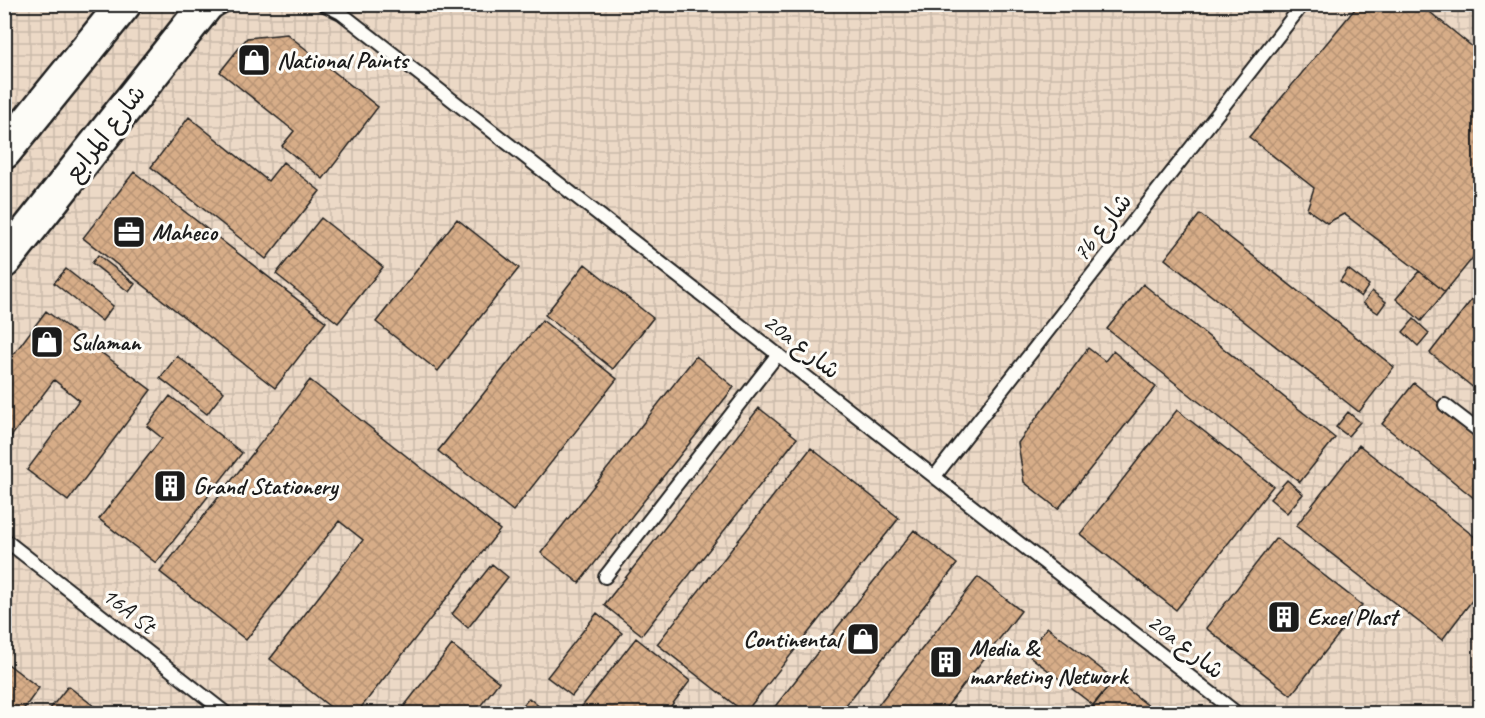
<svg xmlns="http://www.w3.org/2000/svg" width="1485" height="718" viewBox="0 0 1485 718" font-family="Caveat,'Playpen Sans Arabic',sans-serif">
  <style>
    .industrial { fill: url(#industrial-grid) }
    .building { fill: url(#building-cross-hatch); stroke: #1c1c1c; stroke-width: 1.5 }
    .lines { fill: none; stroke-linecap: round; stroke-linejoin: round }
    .service-casing { stroke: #1c1c1c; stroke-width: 16 }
    .secondary-casing { stroke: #1c1c1c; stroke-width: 38 }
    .service { stroke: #fdfcf7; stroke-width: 12 }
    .secondary { stroke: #fdfcf7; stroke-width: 33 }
    .labels { text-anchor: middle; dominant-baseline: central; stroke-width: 6; stroke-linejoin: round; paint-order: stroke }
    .poi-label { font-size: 24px; font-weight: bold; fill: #1c1c1c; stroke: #fdfcf7; text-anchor: start }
    .street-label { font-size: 24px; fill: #1c1c1c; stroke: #fdfcf7 }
  </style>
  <defs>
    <pattern id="industrial-grid" width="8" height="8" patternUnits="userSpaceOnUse" patternTransform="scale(1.5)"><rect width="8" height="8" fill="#ecd9c6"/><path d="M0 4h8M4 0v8" fill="none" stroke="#cabaaa"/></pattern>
    <pattern id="building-cross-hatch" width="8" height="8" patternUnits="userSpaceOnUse" patternTransform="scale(1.5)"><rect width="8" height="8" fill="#d7ad88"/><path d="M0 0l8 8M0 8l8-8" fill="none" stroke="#b89475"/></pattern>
  </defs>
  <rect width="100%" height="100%" fill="#f5ece1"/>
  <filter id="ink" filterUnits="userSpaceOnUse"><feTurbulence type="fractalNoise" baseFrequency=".0167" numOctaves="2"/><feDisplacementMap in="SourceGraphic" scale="12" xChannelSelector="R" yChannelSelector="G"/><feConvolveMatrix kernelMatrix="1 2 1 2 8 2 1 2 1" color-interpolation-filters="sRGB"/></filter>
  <g filter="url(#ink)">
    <path class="industrial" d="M4 5H1480V713H5Z"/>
    <path class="building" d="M1359 4H1420L1480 53V249L1445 292 1419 271 1344 214 1327 223 1307 209 1314 188 1249 137Z
      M287 34 378 107 323 179 282 146 294 131 220 72 247 38Z
      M189 117 268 181 283 162 320 191 266 259 151 167Z
      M134 172 326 322 275 388 83 238Z
      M1200 214 1394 367 1359 412 1165 259Z
      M321 218 383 267 338 323 276 274Z
      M457 219 519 268 438 371 376 322Z
      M98 255 135 284 129 292 92 263Z
      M585 264 653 318 613 369 545 315Z
      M66 269 113 306 102 321 54 283Z
      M1348 269 1369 285 1361 297 1340 281Z
      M1419 271 1445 292 1421 321 1396 299Z
      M1143 284 1335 438 1300 482 1107 329Z
      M1480 289V393L1430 353Z
      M1372 291 1386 302 1378 313 1363 303Z
      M46 311 151 390 68 501 27 470 79 400 54 380 4 446V367Z
      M1414 319 1429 333 1418 346 1403 332Z
      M542 320 617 379 513 511 438 451Z
      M1088 348 1105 361 1113 351 1156 387 1058 509 1024 482 1018 443Z
      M177 356 224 392 207 414 160 378Z
      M696 356 734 387 579 583 541 553Z
      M310 380 500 530 356 714H339L270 659 363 540 339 521 246 640 160 572Z
      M1414 383 1480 436V503L1382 424Z
      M170 396 242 453 156 563 99 519 162 438 147 426Z
      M759 408 797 438 642 635 604 605Z
      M1177 410 1273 486 1176 610 1080 534Z
      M1348 412 1360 422 1348 436 1336 427Z
      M1359 445 1480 541V590L1442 640 1296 526Z
      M811 448 899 518 745 713 657 644Z
      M1287 480 1303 494 1287 513 1270 499Z
      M914 530 957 564 839 714H769Z
      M1276 538 1362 605 1291 695 1206 628Z
      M492 564 508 577 468 628 452 614Z
      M978 577 1021 611 941 714H871Z
      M597 613 622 633 572 696 547 677Z
      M1047 627 1114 679 1093 705 1027 654Z
      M636 638 690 681 665 714H576Z
      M452 645 499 682 474 714H398Z
      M4 661 39 688 20 714H4Z
      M1114 679 1150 707 1145 714H1087Z
      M68 686 95 707 90 714H46Z
      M529 698 548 714H516Z"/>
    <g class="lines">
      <g class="service-casing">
        <path id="service" d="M323 4 341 13 1238 714
          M208 15 228 4
          M1445 405 1480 432
          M935 476 1303 4
          M4 539 227 714
          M605 577 778 354"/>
      </g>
      <g class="secondary-casing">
        <path id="secondary" d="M4 152 124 4
          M4 261 207 4"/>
      </g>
      <use href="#service" class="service"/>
      <use href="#secondary" class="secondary"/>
    </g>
  </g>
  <defs>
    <g id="shop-square" transform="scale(1.725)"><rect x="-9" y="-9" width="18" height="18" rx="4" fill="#1c1c1c" stroke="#fdfcf7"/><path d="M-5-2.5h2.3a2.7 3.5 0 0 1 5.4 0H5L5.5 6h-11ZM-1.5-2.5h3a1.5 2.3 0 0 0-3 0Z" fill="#fff"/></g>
    <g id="office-square" transform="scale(1.725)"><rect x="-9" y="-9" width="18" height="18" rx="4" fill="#1c1c1c" stroke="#fdfcf7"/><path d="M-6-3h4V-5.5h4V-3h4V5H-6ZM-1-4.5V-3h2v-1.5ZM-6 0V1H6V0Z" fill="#fff"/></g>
    <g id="building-square" transform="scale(1.725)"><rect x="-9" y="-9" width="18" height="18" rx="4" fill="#1c1c1c" stroke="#fdfcf7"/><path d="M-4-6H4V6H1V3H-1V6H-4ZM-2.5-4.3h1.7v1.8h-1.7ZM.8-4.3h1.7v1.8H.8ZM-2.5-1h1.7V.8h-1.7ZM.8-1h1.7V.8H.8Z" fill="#fff"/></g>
  </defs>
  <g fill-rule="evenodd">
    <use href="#shop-square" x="254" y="60"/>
    <use href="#office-square" x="129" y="232"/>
    <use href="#shop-square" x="47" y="342"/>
    <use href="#building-square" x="170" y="486"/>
    <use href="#building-square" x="1284" y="617"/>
    <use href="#shop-square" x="863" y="639"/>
    <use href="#building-square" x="946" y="662"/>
  </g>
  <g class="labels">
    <g class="poi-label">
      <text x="277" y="60">National Paints</text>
      <text x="152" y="232">Maheco</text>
      <text x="70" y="342">Sulaman</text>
      <text x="193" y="486">Grand Stationery</text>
      <text x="1307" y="617">Excel Plast</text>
      <text x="840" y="639" text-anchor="end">Continental</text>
      <text x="969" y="648">Media &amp;<tspan x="969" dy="28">marketing Network</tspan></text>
    </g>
    <g class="street-label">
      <text transform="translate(105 133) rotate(-52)">شارع المرابع</text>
      <text transform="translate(1102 227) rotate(-52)">7b شارع</text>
      <text transform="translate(802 346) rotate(38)">20a شارع</text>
      <text transform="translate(129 610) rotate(38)">16A St</text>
      <text transform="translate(1186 646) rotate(38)">20a شارع</text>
    </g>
  </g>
  <rect width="1485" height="718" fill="none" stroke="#fdfcf7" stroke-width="24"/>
  <rect x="12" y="12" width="1461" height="694" fill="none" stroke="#1c1c1c" stroke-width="2" filter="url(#ink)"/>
</svg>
